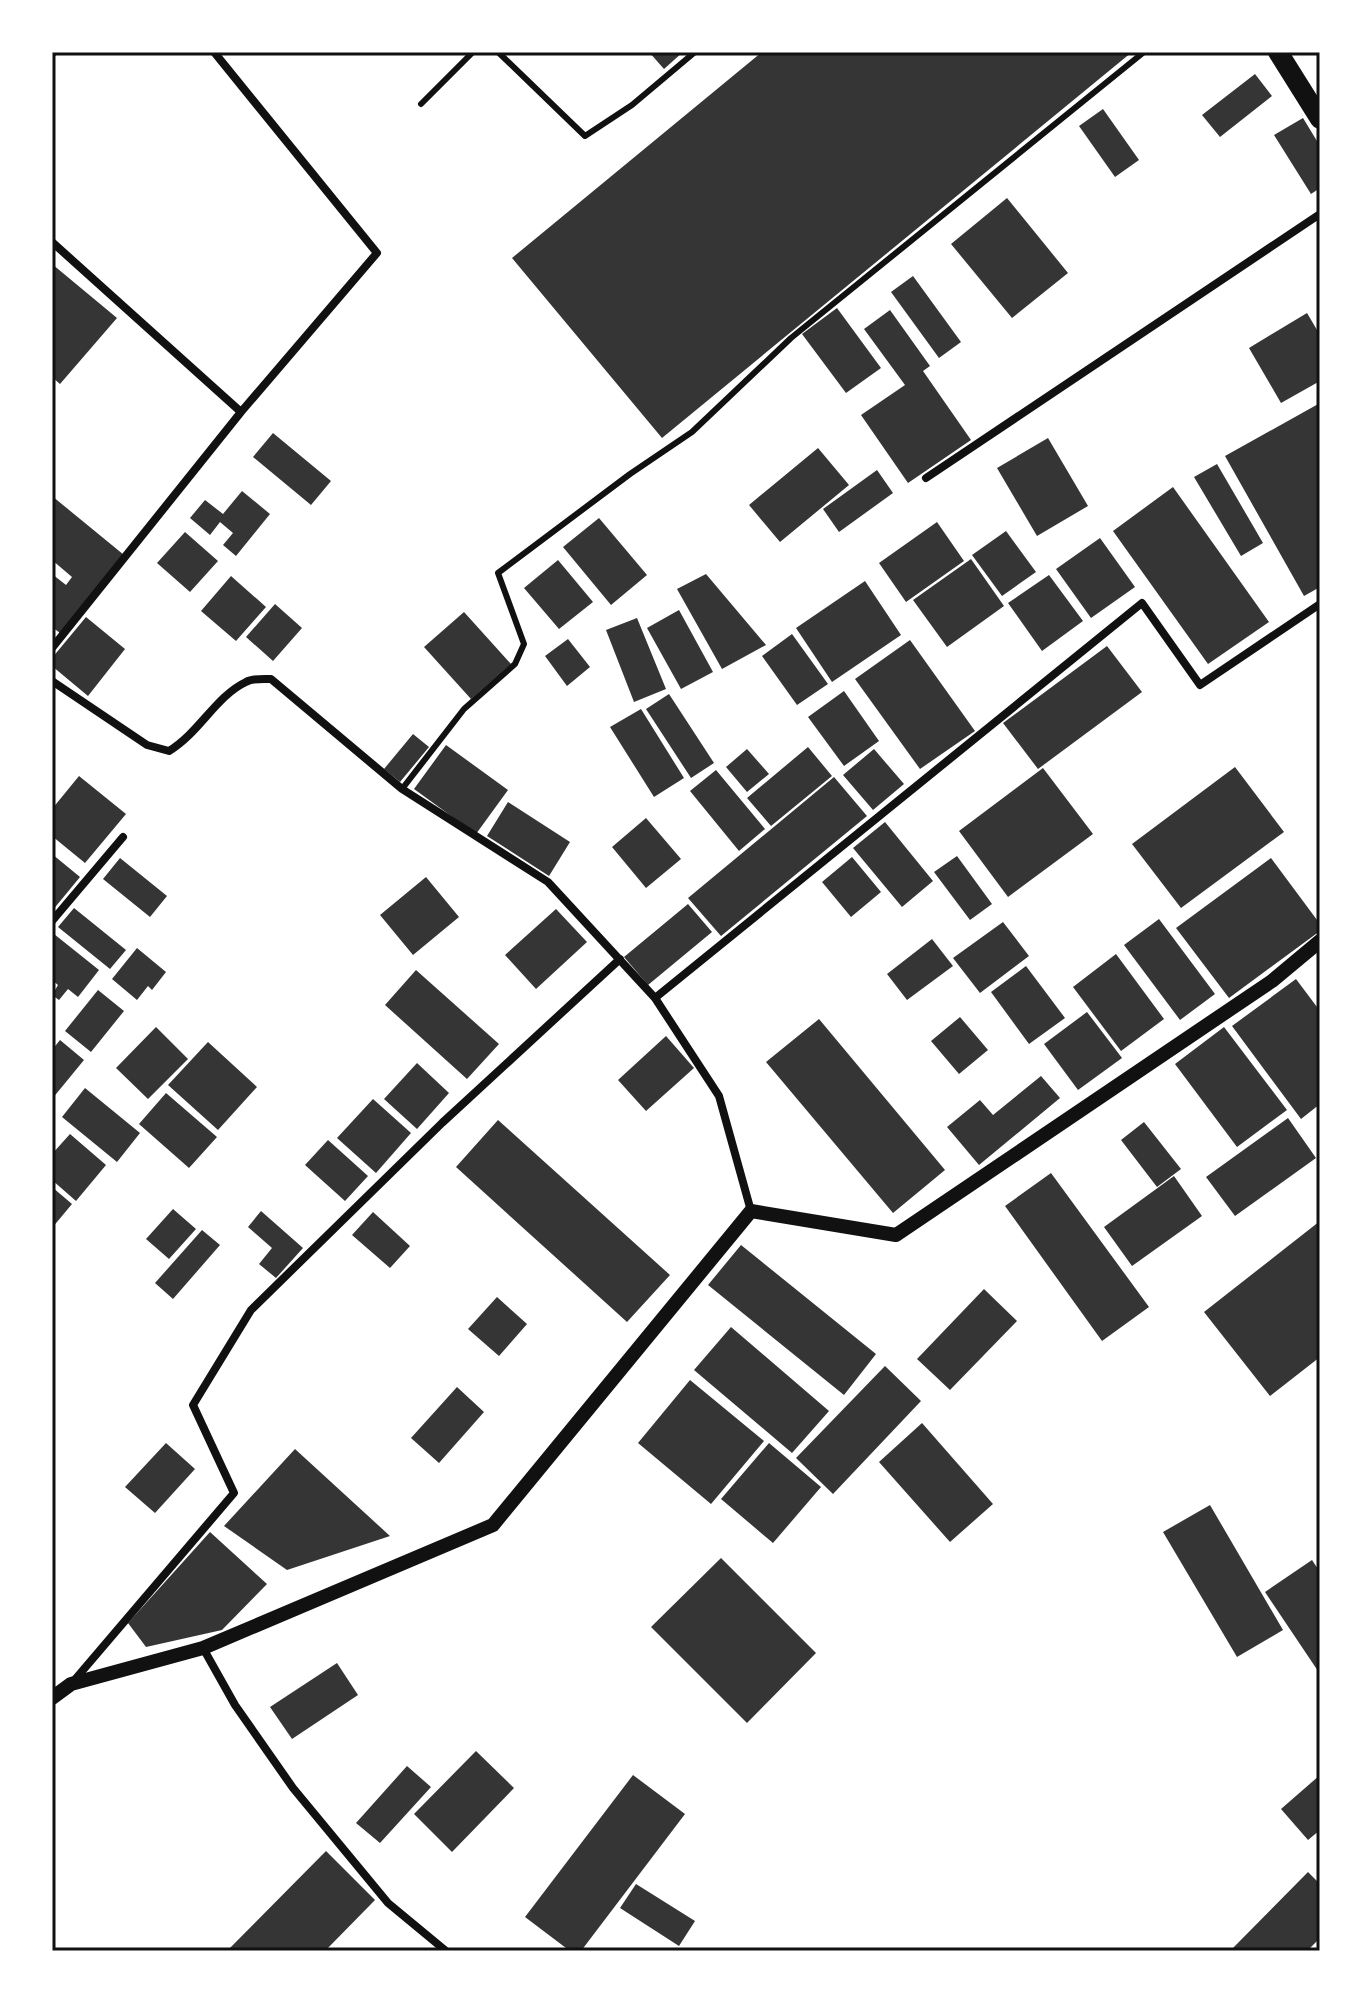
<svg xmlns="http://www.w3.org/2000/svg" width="1372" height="2003" viewBox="0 0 1372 2003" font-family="'DejaVu Sans',sans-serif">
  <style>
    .building { fill: #353535 }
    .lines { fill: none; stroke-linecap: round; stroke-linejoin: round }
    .service { stroke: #111; stroke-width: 6 }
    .minor { stroke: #111; stroke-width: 8 }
    .tertiary { stroke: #111; stroke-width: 14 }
    .primary { stroke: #111; stroke-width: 20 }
    .neatline { fill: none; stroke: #111; stroke-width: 3 }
  </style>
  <rect width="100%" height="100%" fill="#fff"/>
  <path class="building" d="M649 52H683L664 69Z
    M762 52H1132L662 438 512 258Z
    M1255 74 1272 96 1220 137 1202 115Z
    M1103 109 1139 160 1115 177 1079 126Z
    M1303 118 1320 146V188L1311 194 1274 135Z
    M1007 198 1068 273 1012 318 951 244Z
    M52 264 117 318 60 384 52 377Z
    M913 276 961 342 939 358 891 292Z
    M837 308 881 368 846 393 802 334Z
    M890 310 930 366 923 371 971 440 908 483 861 415 905 385 864 329Z
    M1307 313 1320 335V381L1281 403 1249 348Z
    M1320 403V587L1304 596 1225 456Z
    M273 433 331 481 311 505 253 457Z
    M1048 438 1088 506 1037 536 997 468Z
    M818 448 849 485 780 542 749 505Z
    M1217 464 1263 543 1241 556 1194 477Z
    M877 470 893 493 839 532 823 509Z
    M1173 487 1269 622 1208 664 1113 531Z
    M242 491 270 514 236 556 223 545 233 533 220 522 210 535 190 518 205 500 223 514Z
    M52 496 124 555 60 633 52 627V574L66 585 72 577 52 560Z
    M599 518 647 575 611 605 563 547Z
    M937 522 964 561 906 602 879 563Z
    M1006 531 1036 572 1002 596 972 555Z
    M185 532 218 561 190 592 157 563Z
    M1100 538 1135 587 1091 618 1056 569Z
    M971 559 1004 606 947 647 913 600Z
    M558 560 593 602 559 629 524 588Z
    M706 574 766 645 722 669 677 589Z
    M1049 575 1083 621 1042 651 1008 603Z
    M231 576 266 607 236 641 201 611Z
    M865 581 901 635 832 682 796 628Z
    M275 604 302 628 273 661 246 637Z
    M679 610 713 672 681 689 647 628Z
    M464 612 511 664 471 699 424 647Z
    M86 617 125 649 88 696 52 666V658Z
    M637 618 666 689 634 702 606 630Z
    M792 634 828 684 797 705 762 656Z
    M568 639 590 667 567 686 545 656Z
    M910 640 975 731 920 769 855 679Z
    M1107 646 1142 692 1038 769 1003 723Z
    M844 691 879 741 844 766 808 717Z
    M669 694 714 763 691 778 646 709Z
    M641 709 684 778 654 797 610 727Z
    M413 734 429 747 400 782 384 769Z
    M446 745 508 790 476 834 414 789Z
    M808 747 832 776 771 826 747 798Z
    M747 749 769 774 747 792 726 767Z
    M874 749 904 784 873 810 843 775Z
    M1235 767 1284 832 1181 908 1132 844Z
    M1043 768 1093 834 1008 897 959 831Z
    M716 770 765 829 739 851 690 791Z
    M79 776 126 814 85 863 52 836V809Z
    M834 777 867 816 721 936 688 898Z
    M508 802 570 842 549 876 487 836Z
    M646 818 681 859 646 888 612 847Z
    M885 822 933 881 902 907 853 848Z
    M52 854 80 877 52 911Z
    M957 856 992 904 970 920 934 872Z
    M852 857 881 892 851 917 822 882Z
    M120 858 167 896 150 917 103 879Z
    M1271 858 1320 924V931L1229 998 1176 928Z
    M426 877 459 917 413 955 380 915Z
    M688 904 712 932 648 985 624 957Z
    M74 908 126 950 110 969 58 927Z
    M556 909 587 942 536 989 505 955Z
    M1159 919 1215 994 1180 1020 1124 945Z
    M1003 922 1029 956 980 993 953 958Z
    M54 934 99 970 78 997 68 989 59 1000 52 995 58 985 52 980Z
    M932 939 953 966 907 1000 887 974Z
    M137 948 166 972 152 990 148 986 137 1000 112 979Z
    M1116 954 1164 1019 1121 1051 1073 987Z
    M1026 966 1065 1018 1029 1044 991 992Z
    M416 970 499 1044 467 1079 385 1005Z
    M1296 979 1320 1011V1104L1301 1119 1232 1026Z
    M98 990 124 1011 91 1052 65 1031Z
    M1087 1012 1122 1058 1078 1090 1044 1044Z
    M960 1017 988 1050 959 1074 931 1041Z
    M819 1019 945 1170 893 1213 766 1062Z
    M156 1027 188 1059 148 1099 116 1068Z
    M1224 1027 1287 1110 1237 1147 1175 1064Z
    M666 1036 694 1068 646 1111 618 1080Z
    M60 1040 84 1060 52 1099V1050Z
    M208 1042 257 1087 218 1130 168 1085Z
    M417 1063 449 1093 417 1129 384 1099Z
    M1041 1076 1060 1098 979 1165 947 1127 980 1100 993 1115Z
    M85 1088 140 1133 117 1162 62 1117Z
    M166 1093 217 1137 189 1168 139 1124Z
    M373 1099 411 1133 376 1173 337 1138Z
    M1288 1118 1316 1158 1235 1216 1206 1177Z
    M498 1120 670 1275 627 1322 456 1167Z
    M1144 1122 1181 1169 1157 1187 1121 1140Z
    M70 1134 106 1165 76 1201 52 1180V1154Z
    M328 1140 368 1176 345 1201 305 1165Z
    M1051 1173 1149 1307 1102 1341 1005 1206Z
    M1174 1176 1202 1216 1132 1266 1104 1227Z
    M52 1187 72 1204 52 1228Z
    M173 1209 196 1229 169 1259 146 1239Z
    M261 1211 303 1248 276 1278 259 1264 272 1248 248 1227Z
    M373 1212 410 1246 390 1268 352 1235Z
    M1320 1221V1357L1270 1396 1204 1312Z
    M202 1230 220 1245 173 1299 155 1283Z
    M741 1245 876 1354 844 1395 708 1285Z
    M984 1289 1017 1321 950 1390 917 1359Z
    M497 1297 527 1324 499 1356 468 1329Z
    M731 1327 829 1411 792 1453 694 1370Z
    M885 1366 921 1401 833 1494 796 1458Z
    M690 1380 764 1441 711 1504 638 1443Z
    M457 1387 484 1412 439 1463 411 1438Z
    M922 1423 993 1504 950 1542 879 1462Z
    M166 1443 195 1469 155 1513 125 1487Z
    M769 1443 821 1487 773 1543 721 1499Z
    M295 1449 390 1536 287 1570 224 1526Z
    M1210 1505 1283 1630 1237 1657 1163 1532Z
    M210 1532 267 1584 222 1630 146 1647 128 1623Z
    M721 1558 816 1653 747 1723 651 1627Z
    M1312 1560 1320 1572 1318 1671 1265 1592Z
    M337 1663 358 1695 292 1739 270 1707Z
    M476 1751 514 1788 452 1852 414 1814Z
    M407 1766 431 1787 380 1843 356 1823Z
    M633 1775 685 1814 581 1951H570L525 1917Z
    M1320 1775V1830L1308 1840 1281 1809Z
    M326 1851 375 1900 325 1951H227Z
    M1308 1872 1320 1884V1938L1307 1951H1230Z
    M636 1884 695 1921 679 1946 620 1908Z"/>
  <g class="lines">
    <path class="service" d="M498 52 585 136 632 105 695 52
      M421 104 473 52
      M402 789 464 709 515 664 524 644 498 573 630 474 692 432 791 338 1144 52"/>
    <path class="minor" d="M52 53 54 52
      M52 242 241 412
      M926 478 1320 214
      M52 648 241 412 377 253 214 52
      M52 681 147 745 169 751C199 733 216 696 246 682 253 678 263 679 271 679L402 789 548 882 655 998 719 1096 751 1211
      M52 921 123 837
      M655 998 1142 603 1200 685 1320 604
      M203 1648 235 1705 293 1788 388 1903 446 1951
      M72 1683 234 1493 193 1405 251 1310 442 1123 620 959"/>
    <path class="tertiary" d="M52 1698 71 1684 203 1648 493 1525 751 1211 896 1235 1272 981 1320 941"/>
    <path class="primary" d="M1278 52 1320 119"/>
  </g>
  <rect width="1372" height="2003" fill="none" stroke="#ffffff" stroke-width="108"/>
  <rect x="54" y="54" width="1264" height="1895" class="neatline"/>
</svg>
